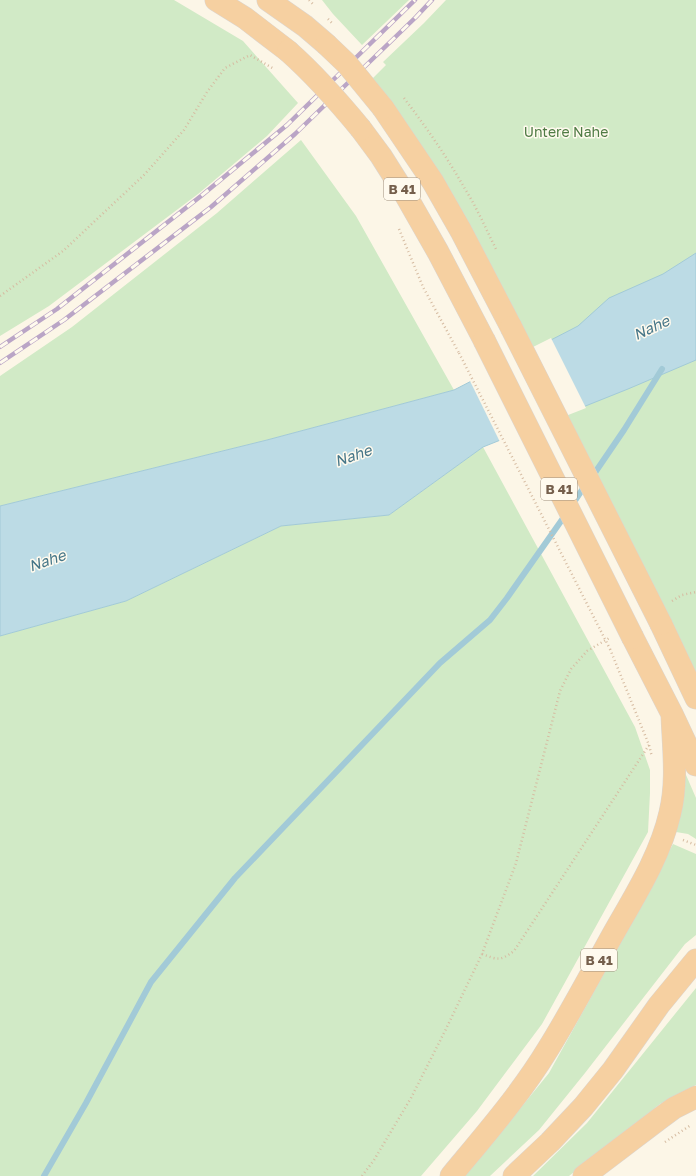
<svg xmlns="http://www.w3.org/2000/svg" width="696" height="1176" viewBox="0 0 696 1176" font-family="'Golos Text',sans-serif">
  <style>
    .green { fill: #d1eac6 }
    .water { fill: #bcdbe5; stroke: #a2cad7 }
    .pier { fill: #fcf6e7 }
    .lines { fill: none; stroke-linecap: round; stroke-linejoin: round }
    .stream { stroke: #a2cad7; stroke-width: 6 }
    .trunk-casing { stroke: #dbd5d0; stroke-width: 23 }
    .path { stroke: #d6bca2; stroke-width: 2.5; stroke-dasharray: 1 3; stroke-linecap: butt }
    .trunk { stroke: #f6d0a1; stroke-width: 22 }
    .rail-casing { stroke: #baa5c6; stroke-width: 4.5 }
    .rail { stroke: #fffaee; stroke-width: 3; stroke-dasharray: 9; stroke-linecap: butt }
    .trunk-bridge-casing { stroke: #dbd5d0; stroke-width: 23; stroke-linecap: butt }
    .path-bridge { stroke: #d6bca2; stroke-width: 2.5; stroke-dasharray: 1 3; stroke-linecap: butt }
    .trunk-bridge { stroke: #f6d0a1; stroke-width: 22 }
    .labels { text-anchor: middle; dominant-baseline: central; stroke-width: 3; stroke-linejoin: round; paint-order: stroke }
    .shield { fill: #fffaee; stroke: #9e8e7d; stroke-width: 1 }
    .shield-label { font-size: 13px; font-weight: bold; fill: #755f4c }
    .park-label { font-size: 14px; fill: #4f7b44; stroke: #fffaee }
    .water-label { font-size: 15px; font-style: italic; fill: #467688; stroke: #fffaee }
  </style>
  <rect width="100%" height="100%" fill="#fcf6e7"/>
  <path class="green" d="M0 0H174L243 41 298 103 267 136 198 194 49 306 0 336Z
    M322 0H409L362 45 333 14Z
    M446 0H696V674L371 80 386 65 383 62 424 23Z
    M301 140 356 216 454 390 267 440 0 506V376L72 327 217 213Z
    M483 447 635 727 650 770V793L648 832 542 1024 477 1111 421 1176H0V636L126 601 281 526 389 515Z
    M680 761 696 798V839L688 834 676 832Z
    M673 844 696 854V935L685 944 585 1073 539 1130 490 1176H463L488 1148 549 1073 606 970Z
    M696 988V1085L660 1104 569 1176H533L587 1123Z"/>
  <path class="water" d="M696 253V360L628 389 483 447 389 515 281 526 126 601 0 636V506L267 440 454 390 578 326 609 298 663 274Z"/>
  <path class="pier" d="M551 338 586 408 500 442 469 379Z"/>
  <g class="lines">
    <path class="stream" d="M592 477 624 430 662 369
      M572 505 586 484
      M44 1176 86 1103 151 982 235 878 440 663 490 620 507 598 566 514"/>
    <g class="trunk-casing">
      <path id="trunk" d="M216 0 245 18 288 51
        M268 0 305 26 326 44
        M383 108 433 182 461 231 511 327
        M361 129 381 156 405 194 438 252 484 340
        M661 624 696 698
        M633 638 672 714 696 765
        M451 1176C485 1135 520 1095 548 1049 571 1012 591 974 612 936 634 897 660 857 670 813 678 781 673 746 672 714
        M514 1176 550 1142 583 1107 613 1070 659 1005 696 960
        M584 1176 659 1119 674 1108 696 1097"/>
    </g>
    <path class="path" d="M309 0 314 5
      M404 98C426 127 447 157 465 189 477 208 486 229 496 249
      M399 229 423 287 459 353
      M0 296 63 251 145 174 184 130 207 92 225 68 250 55 274 69
      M672 601 682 595 696 592
      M610 649 649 745 652 757
      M683 840 696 845
      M482 954C498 960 500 961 514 951L649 745
      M665 1142 691 1125
      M362 1176 374 1160 411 1098 445 1031 482 954 516 863 560 691 571 669 587 651 611 637"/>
    <use href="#trunk" class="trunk"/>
    <g class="rail-casing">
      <path id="rail" d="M0 347 57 309 201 196 287 125 415 0
        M0 363 64 320 211 207 295 134 416 17 432 0"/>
    </g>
    <use href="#rail" class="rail"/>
    <g class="trunk-bridge-casing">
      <path id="trunk-bridge" d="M326 44 347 64 383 108
        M288 51C315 75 338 101 361 129
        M511 327 661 624
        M484 340 633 638"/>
    </g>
    <path class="path-bridge" d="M328 19 333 24
      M459 353 610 649"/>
    <use href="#trunk-bridge" class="trunk-bridge"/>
  </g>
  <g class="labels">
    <g class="shield">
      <rect x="384" y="178" width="36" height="22" rx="3"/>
      <rect x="541" y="478" width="36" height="22" rx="3"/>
      <rect x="581" y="949" width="36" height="22" rx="3"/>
    </g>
    <g class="shield-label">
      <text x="402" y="189">B 41</text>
      <text x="559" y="489">B 41</text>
      <text x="599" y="960">B 41</text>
    </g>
    <g class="park-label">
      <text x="566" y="131">Untere Nahe</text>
    </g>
    <g class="water-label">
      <text transform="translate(651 327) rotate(-25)">Nahe</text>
      <text transform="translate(353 455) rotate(-19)">Nahe</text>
      <text transform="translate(47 560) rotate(-19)">Nahe</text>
    </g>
  </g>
</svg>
